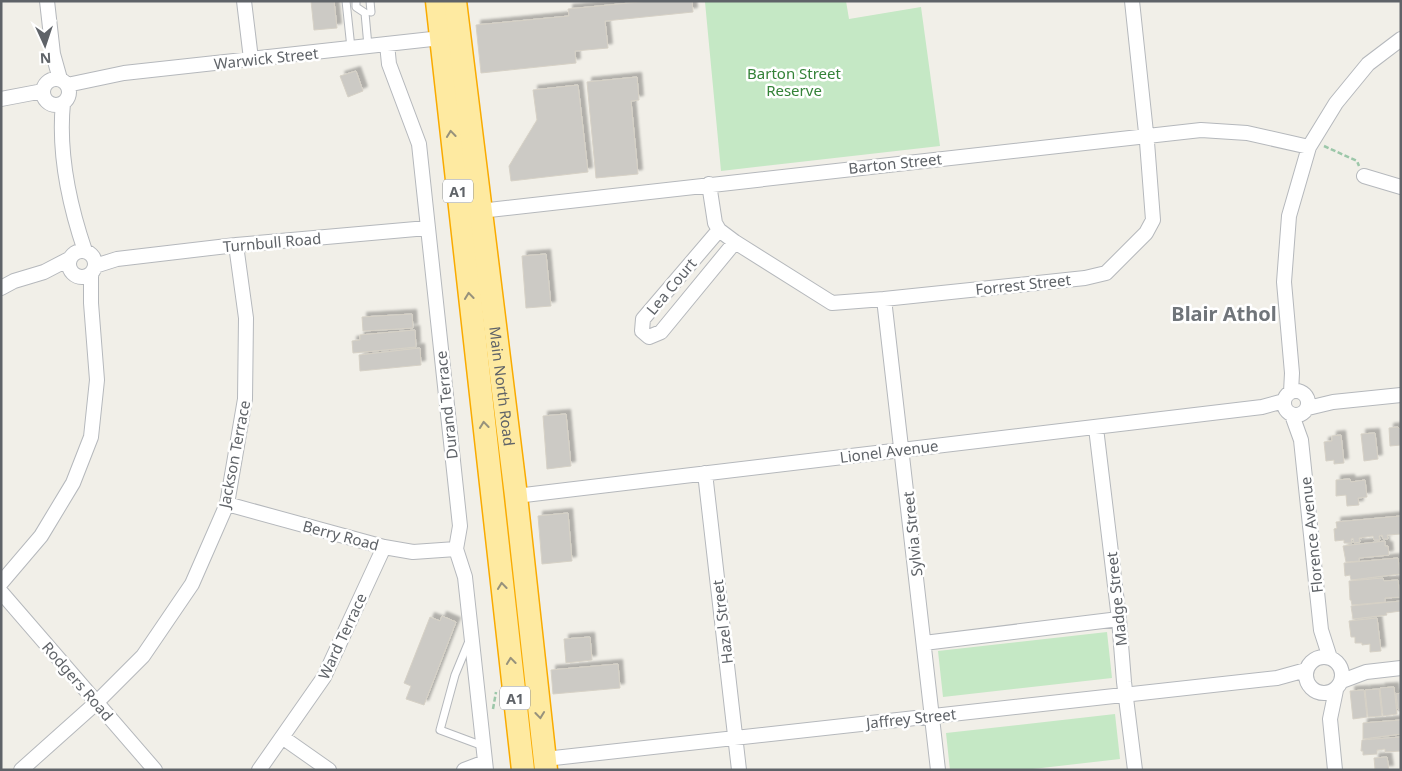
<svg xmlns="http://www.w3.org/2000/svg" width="1402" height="771" viewBox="0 0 1402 771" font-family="'Noto Sans',sans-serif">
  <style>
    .green { fill: #c5e8c5 }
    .building { fill: #cccac5; stroke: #d6d1c6; filter: url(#shadow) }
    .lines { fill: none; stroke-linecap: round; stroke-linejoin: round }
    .service-casing { stroke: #b5b8bc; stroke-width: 9 }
    .minor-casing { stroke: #b5b8bc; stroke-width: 16 }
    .trunk-casing { stroke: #f9ab00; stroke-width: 25 }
    .path { stroke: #9cc7a9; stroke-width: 2.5; stroke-dasharray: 5 2.5; stroke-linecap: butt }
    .service { stroke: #fff; stroke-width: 7 }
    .minor { stroke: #fff; stroke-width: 14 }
    .trunk { stroke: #feeaa1; stroke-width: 22 }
    .oneway { stroke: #97927c }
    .labels { text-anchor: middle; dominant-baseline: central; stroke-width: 5; stroke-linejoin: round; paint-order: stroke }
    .shield { fill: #fff; stroke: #8f9295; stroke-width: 1 }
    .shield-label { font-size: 14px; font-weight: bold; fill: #5f6368 }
    .street-label { font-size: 15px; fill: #5f6368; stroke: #fff }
    .park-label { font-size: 15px; fill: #348238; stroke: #fff }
    .district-label { font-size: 20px; font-weight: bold; fill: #70757a; stroke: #fff }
  </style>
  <defs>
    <filter id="shadow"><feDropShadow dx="4.5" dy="-4.5" stdDeviation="1" flood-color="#0004"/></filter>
  </defs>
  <rect width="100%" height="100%" fill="#f1efe8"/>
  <path class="green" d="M711 1H846L849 19 921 7 940 146 721 171 705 2Z
    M1107 632 1112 678 943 697 938 651Z
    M1115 714 1120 759 1024 770H950L946 733Z"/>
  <path class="building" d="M311 1H334L337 28 314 30Z
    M650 1H692L693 12 605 21 608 48 575 51 576 63 481 73 476 25 569 16 568 9Z
    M356 71 363 91 348 97 340 76Z
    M637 77 639 100 631 101 638 174 596 178 587 82Z
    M578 85 588 172 511 181 509 166 537 120 533 90Z
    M546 254 551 306 526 308 522 256Z
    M412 314 413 328 363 331 362 317Z
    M415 330 416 347 353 353 352 341 360 340V335Z
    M420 348 421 365 360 371 359 355Z
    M566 414 571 466 547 469 543 416Z
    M1398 427 1401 430V445L1390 446 1389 428Z
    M1375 433 1378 459 1364 461 1361 434Z
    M1341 435 1344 463 1334 464V460L1326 461 1324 442 1332 441V436Z
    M1350 479 1351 482 1365 480 1367 497 1358 498 1359 505 1347 506 1346 495 1336 496V480Z
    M568 513 572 561 542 564 538 516Z
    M1401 516V534L1387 535 1388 539H1383L1382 535 1379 536 1380 540H1374L1373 536 1359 538 1360 542 1354 543 1353 538 1351 539 1352 543H1344V540L1335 541 1334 529 1337 528 1336 522Z
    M1385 541V546H1388L1389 555 1359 558V561L1346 562 1343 546Z
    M1398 558 1400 574 1351 580 1350 575 1345 576 1344 563Z
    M1383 578 1384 581 1398 580 1400 597 1385 598V602L1352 605 1351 600H1350L1349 581Z
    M1401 601V611L1386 613 1387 615 1353 619 1351 606Z
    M442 616 456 622 424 705 406 699 411 686 404 683 430 617 440 621Z
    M1377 618 1381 651 1370 652V644L1362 645V643H1355V637H1351L1349 621Z
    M590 637 592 660 566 663 564 639Z
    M618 664 620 688 553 694 551 670Z
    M1394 687 1397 714 1383 716 1380 688Z
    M1379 689 1382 716 1368 717 1365 690Z
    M1364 690 1367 717 1353 719 1350 691Z
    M1401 693V709H1398L1396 694Z
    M1401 720V734L1363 739V723Z
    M1401 737V751L1385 752V749L1377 750V754L1363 755V751H1361L1362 740Z
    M1387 757 1389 770H1372L1375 769 1374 758Z"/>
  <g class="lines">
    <g class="service-casing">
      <path id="service" d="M346 1 351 48
        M356 1V7L365 13 368 46
        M370 1 371 12
        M469 641 455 675 440 730 483 746"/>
    </g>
    <g class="minor-casing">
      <path id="minor" d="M47 1 53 54 60 79
        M244 1 251 59
        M387 44 389 64 419 144 460 526 456 549 465 577 486 770
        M43 92a13 13 0 1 1 26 0a13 13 0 1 1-26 0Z
        M67 85 124 73 441 38
        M1 99 43 91
        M63 103C58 153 69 204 85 251
        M1364 176 1401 187
        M709 184 715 223 719 230 735 242 832 303 884 299 1085 278 1106 273 1146 233 1153 220 1147 142 1132 1
        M480 211 1201 130 1247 133 1309 147
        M719 230 643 319 642 331 649 337 661 332 735 242
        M69 264a13 13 0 1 1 26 0a13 13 0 1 1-26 0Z
        M95 266 117 259 236 245 427 228
        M1 288 14 281 44 272 69 259
        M884 299 938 770
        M1284 403a12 12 0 1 1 24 0a12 12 0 1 1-24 0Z
        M1291 392 1292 373 1284 282 1289 216 1309 147 1336 103 1368 64 1401 39
        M1308 408 1333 402 1401 395
        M1292 415 1301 440 1321 630 1330 658
        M1096 428 1119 619 1124 682 1135 770
        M705 473 739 770
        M516 496 1262 407 1284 401
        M227 504 384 547 413 552 456 549
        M1 583 41 536 73 483 91 437 97 380 91 303V274
        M1 592 155 770
        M924 643 1119 619
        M1306 675a18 18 0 1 1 36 0a18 18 0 1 1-36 0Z
        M1342 681 1366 672 1401 668
        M282 737 329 770
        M545 759 1277 678 1306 670
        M21 770 96 703 143 656 192 584 227 504 245 399 246 318 236 245
        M259 770 324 677 384 547
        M464 770 485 762
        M1335 770 1330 719 1336 690"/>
    </g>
    <g class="trunk-casing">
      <g id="trunk">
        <path d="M437 1 523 770"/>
        <path id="s1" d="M455 1 516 496 546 770"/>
      </g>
    </g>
    <path class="path" d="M1324 146 1357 161 1359 166
      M493 709 496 692"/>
    <use href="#service" class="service"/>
    <use href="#minor" class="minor"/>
    <use href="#trunk" class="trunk"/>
  </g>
  <defs><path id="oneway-chevron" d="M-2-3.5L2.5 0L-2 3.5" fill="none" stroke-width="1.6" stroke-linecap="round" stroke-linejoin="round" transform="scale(1.25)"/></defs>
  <g class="oneway">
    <use href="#oneway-chevron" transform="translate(451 134) rotate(-96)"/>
    <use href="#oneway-chevron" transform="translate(469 296) rotate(-96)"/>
    <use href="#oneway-chevron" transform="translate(484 425) rotate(-96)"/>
    <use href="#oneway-chevron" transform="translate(502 586) rotate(-96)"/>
    <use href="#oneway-chevron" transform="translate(511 661) rotate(-96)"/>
    <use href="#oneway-chevron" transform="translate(540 715) rotate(84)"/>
  </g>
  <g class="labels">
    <g class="shield">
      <rect x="443" y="179.5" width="30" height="23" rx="4"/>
      <rect x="500" y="686.5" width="30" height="23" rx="4"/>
    </g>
    <g class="shield-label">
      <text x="458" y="191">A1</text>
      <text x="515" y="698">A1</text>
    </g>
    <g class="street-label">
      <text transform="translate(266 58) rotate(-6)">Warwick Street</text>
      <text transform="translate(895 163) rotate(-6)">Barton Street</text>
      <text transform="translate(272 242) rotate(-5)">Turnbull Road</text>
      <text transform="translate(1023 284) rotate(-6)">Forrest Street</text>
      <text transform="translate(671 286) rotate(-50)">Lea Court</text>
      <text stroke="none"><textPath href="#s1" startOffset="388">Main North Road</textPath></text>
      <text transform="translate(446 405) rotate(-96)">Durand Terrace</text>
      <text transform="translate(889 451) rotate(-7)">Lionel Avenue</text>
      <text transform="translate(234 454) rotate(-79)">Jackson Terrace</text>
      <text transform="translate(912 534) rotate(-96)">Sylvia Street</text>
      <text transform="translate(341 535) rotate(15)">Berry Road</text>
      <text transform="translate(1311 535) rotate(-96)">Florence Avenue</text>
      <text transform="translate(1116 599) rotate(-96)">Madge Street</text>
      <text transform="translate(722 622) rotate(-97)">Hazel Street</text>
      <text transform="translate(342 636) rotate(-65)">Ward Terrace</text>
      <text transform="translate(78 681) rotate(49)">Rodgers Road</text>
      <text transform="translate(911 718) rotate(-6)">Jaffrey Street</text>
    </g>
    <g class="park-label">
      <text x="794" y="73">Barton Street<tspan x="794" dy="17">Reserve</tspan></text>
    </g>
    <g class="district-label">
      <text x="1224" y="313">Blair Athol</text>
    </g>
  </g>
  <rect width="1402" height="771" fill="none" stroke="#5f6368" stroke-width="5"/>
  <g transform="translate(45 45) rotate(177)" stroke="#ffffff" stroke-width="4" paint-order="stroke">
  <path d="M0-4L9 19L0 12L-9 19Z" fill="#5f6368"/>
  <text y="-8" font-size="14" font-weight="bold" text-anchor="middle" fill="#5f6368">N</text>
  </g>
</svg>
